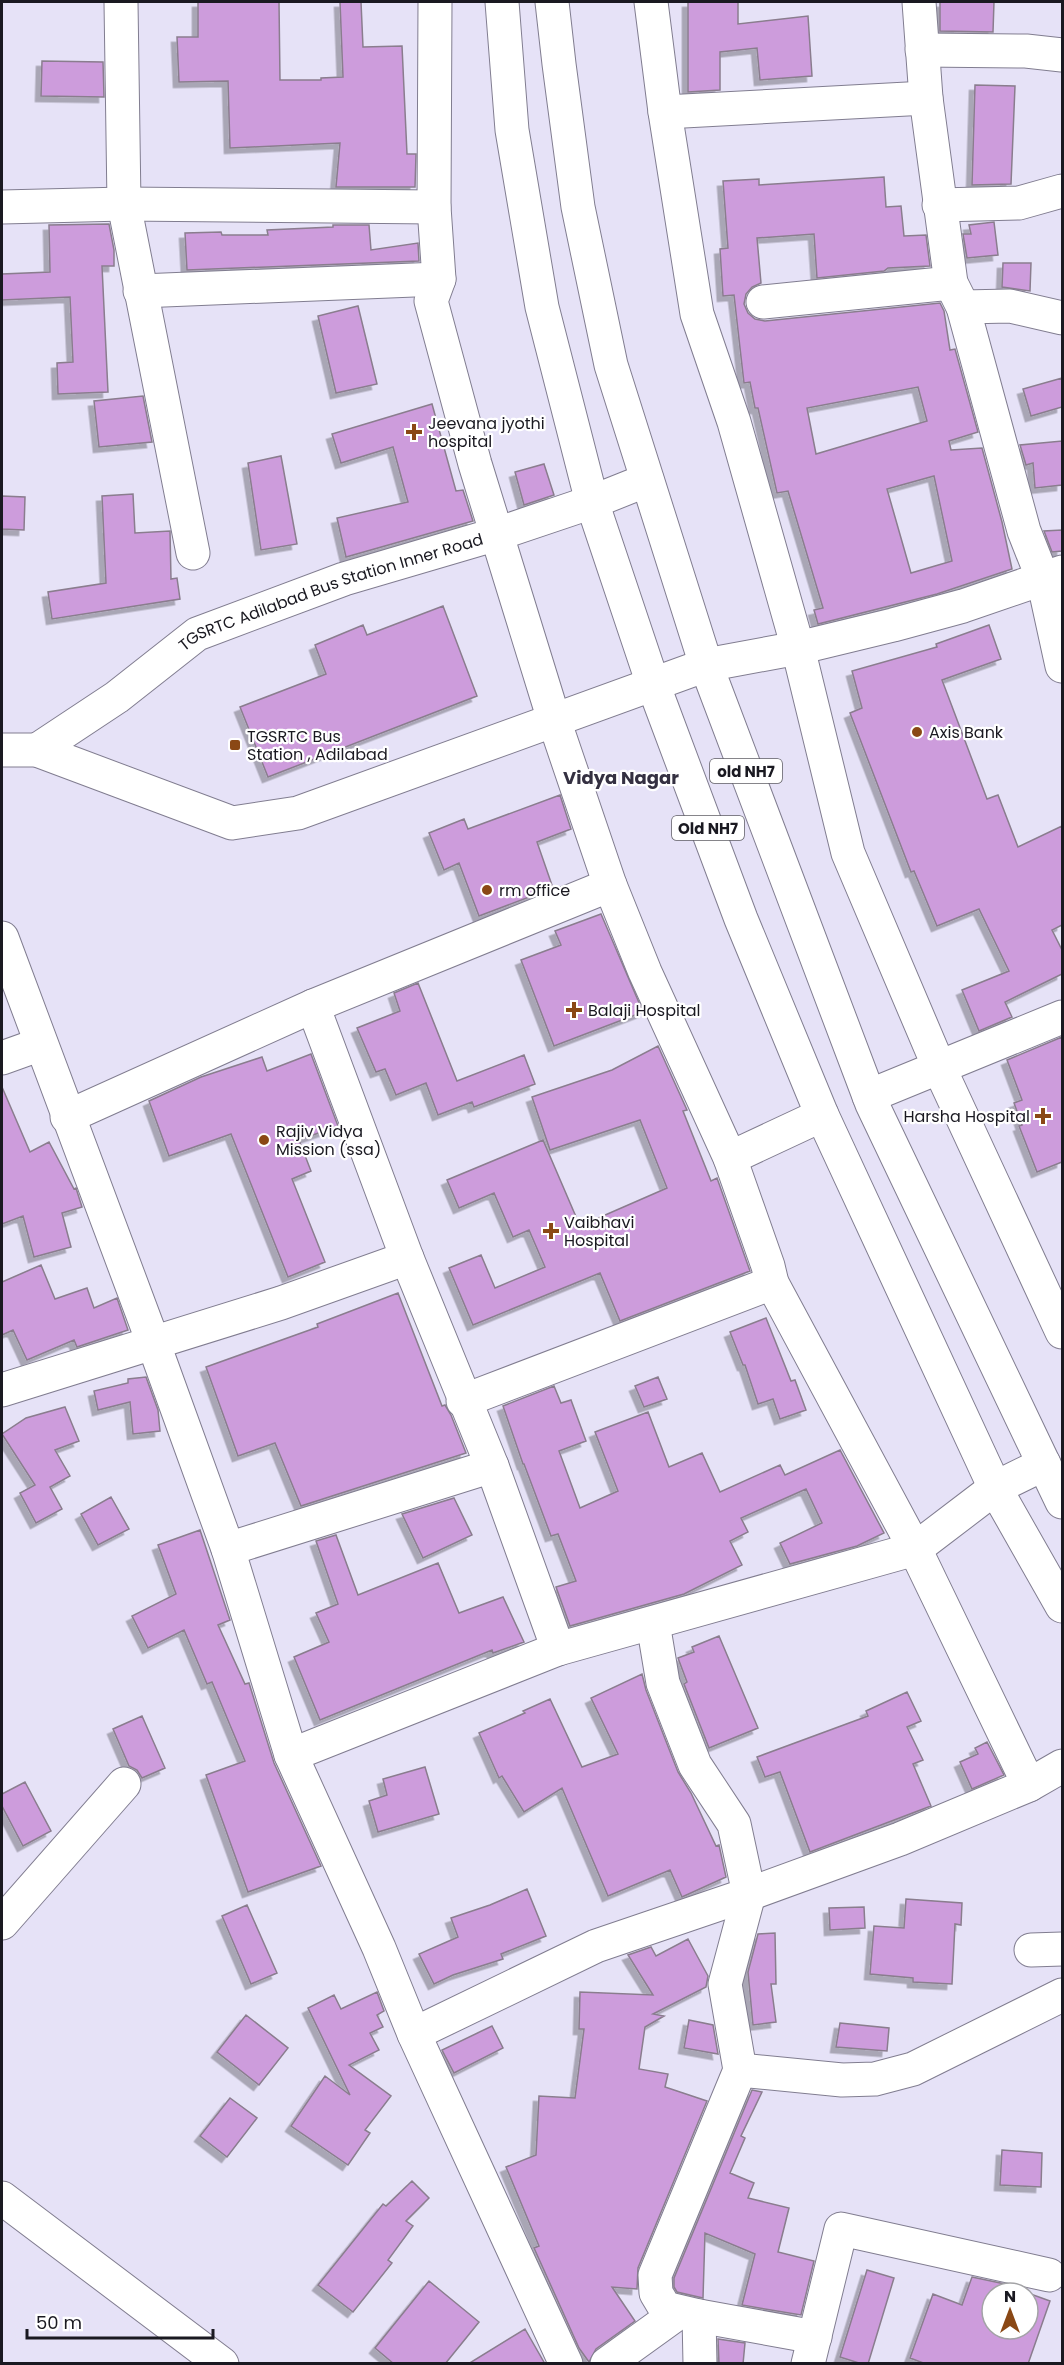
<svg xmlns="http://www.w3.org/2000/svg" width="1064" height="2365" viewBox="0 0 1064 2365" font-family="Poppins,sans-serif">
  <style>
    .building { fill: #cd9cdc; stroke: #8a7d8e; stroke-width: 1.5; fill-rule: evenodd; filter: url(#shadow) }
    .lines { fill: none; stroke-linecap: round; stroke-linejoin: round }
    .minor-casing { stroke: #817d90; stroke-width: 35 }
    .major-casing { stroke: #817d90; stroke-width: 35 }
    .minor { stroke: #fff; stroke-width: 33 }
    .major { stroke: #fff; stroke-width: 33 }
    .poi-dot { fill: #8a4815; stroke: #fff; stroke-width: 2 }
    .labels { text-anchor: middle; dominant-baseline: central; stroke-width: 4.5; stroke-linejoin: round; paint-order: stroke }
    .shield { fill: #fff; stroke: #5f5e64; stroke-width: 1.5 }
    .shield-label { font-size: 15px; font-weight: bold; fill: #1a1921 }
    .poi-label { font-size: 16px; fill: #1a1921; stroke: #fff; text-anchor: start }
    .street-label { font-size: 16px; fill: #1a1921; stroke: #fff }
    .neighbourhood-label { font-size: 18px; font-weight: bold; fill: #343041; stroke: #fff }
  </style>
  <defs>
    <filter id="shadow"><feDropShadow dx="-5.5" dy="5.5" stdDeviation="0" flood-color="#0004"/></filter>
  </defs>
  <rect width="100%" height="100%" fill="#e6e2f7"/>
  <path class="building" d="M198 2H279L280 80H321V78L343 77 340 2H361L363 47 402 46 407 154H416L415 187H336L340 143 230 148 228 81 179 82 177 37H198Z
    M688 2H738V24L808 16 812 76 760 80 757 48 720 52V90L688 92Z
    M940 2H994L993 32 940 31Z
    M42 61 103 62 104 97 41 96Z
    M975 85 1015 86 1011 184 972 185Z
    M884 177 886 207 901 206 904 236 926 235 930 266 888 268 884 271 817 278 814 234 757 238 761 283 752 287 746 294 744 304 748 313 755 319 765 321 940 303 944 311 950 350 955 349 978 432 949 441 951 450 982 448 1002 522 1012 569 937 594 818 624 814 610 823 608 788 491 777 493 758 408H755L750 382 744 383 734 295 723 296 720 249 728 248 723 181 759 179V185ZM918 387 927 421 816 454 807 408ZM934 476 952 561 911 573 887 489Z
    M994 222 998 255 967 258 963 234H971L969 225Z
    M109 224 114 250V266H102L108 392 58 394 57 363 73 362 70 297 2 300V274L50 272 49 225Z
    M333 225H369L371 250 418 243 419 261 187 270 185 233 221 232 222 235H268L267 230 333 227Z
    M1003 263H1031L1030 291 1002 287Z
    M358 306 377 384 336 393 318 316Z
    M1062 378V407L1031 416 1023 389Z
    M143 396 152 442 99 447 94 401Z
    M432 404 456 491 463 490 473 521 346 557 337 518 408 502 393 447 341 463 332 434Z
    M1062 441V485L1035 488 1033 463 1026 465 1020 445Z
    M281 456 297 544 261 550 248 463Z
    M544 464 554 495 524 505 515 472Z
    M133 494 135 533 170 531 171 579 177 578 180 599 52 619 48 592 106 583 102 496Z
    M2 496 25 497 24 530 2 529Z
    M1062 530V551L1052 552 1044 531Z
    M443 606 477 696 268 777 240 707 326 674 315 645 363 625 367 635Z
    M989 625 1001 659 942 680 987 799 998 795 1018 847 1062 826V925L1052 930 1062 950V974L1005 1002 1012 1017 979 1031 962 990 1009 971 979 909 937 926 914 871 911 872 850 713 862 708 852 671 937 647 936 644Z
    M560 795 571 829 537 842 553 888 479 916 459 863 444 870 429 833 464 819 468 829Z
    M601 914 643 1012 554 1046 521 960 561 945 555 931Z
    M418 983 457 1081 524 1055 535 1084 474 1107 472 1102 438 1115 426 1083 396 1095 385 1069 376 1072 357 1028 400 1011 394 993Z
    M1062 1037V1162L1037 1172 1019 1126 1022 1125 1014 1103 1022 1100 1007 1060Z
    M658 1046 687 1110 683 1111 711 1181 717 1178 750 1271 620 1321 600 1273 473 1325 449 1268 481 1255 495 1288 545 1267 529 1230 513 1237 494 1193 459 1208 447 1180 543 1140 580 1226 667 1188 640 1120 550 1150 532 1097 612 1070Z
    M311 1054 338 1126 299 1140 311 1171 292 1179 325 1262 288 1277 231 1134 169 1156 149 1101 201 1077 262 1057 267 1071Z
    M2 1087 30 1152 49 1142 74 1189 76 1188 82 1207 62 1213 71 1247 34 1257 23 1216 2 1224Z
    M41 1265 55 1299 87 1288 94 1308 117 1298 128 1330 77 1347 74 1340 27 1360 13 1330 2 1335V1282Z
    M398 1293 442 1406 445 1405 451 1415 466 1453 301 1506 275 1443 238 1456 206 1367 318 1327 317 1324Z
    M766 1318 791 1381 795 1380 806 1410 780 1419 773 1399 758 1404 745 1365H743L730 1332Z
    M146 1377 158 1410 160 1431 133 1434 130 1402 98 1410 94 1391 128 1383V1379Z
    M658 1377 667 1399 644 1407 635 1386Z
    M554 1386 561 1403 571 1400 586 1441 559 1451 580 1508 618 1491 595 1432 648 1412 669 1467 702 1453 720 1492 780 1465 785 1475 840 1450 884 1533 857 1546 790 1564 780 1543 822 1523 806 1489 741 1518 748 1532 730 1541 742 1565 684 1594 570 1626 556 1587 576 1581 558 1534 551 1536 524 1464H523L503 1406Z
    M65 1407 79 1441 55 1450 70 1476 50 1487 62 1509 36 1523 20 1493 35 1485 2 1434 26 1418Z
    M111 1497 129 1529 98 1545 81 1514Z
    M454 1498 472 1535 423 1558 402 1514Z
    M200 1530 230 1620 218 1625 245 1684 249 1683 274 1763 321 1866 248 1892 206 1775 245 1761 212 1682 207 1684 184 1630 148 1648 132 1616 176 1594 158 1545Z
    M336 1535 358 1595 438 1563 459 1613 503 1597 524 1642 493 1653 492 1650 320 1720 294 1657 329 1642 316 1613 338 1604 316 1541Z
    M719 1636 758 1728 709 1748 684 1684 687 1682 678 1658 694 1652 692 1647Z
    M642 1674 646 1690 678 1772 691 1793 716 1846 719 1845 726 1877 682 1897 670 1870 608 1896 562 1788 524 1812 502 1776 499 1778 479 1733 525 1713 523 1711 550 1699 582 1767 618 1754 591 1698Z
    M907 1692 921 1721 907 1727 923 1760 913 1764 931 1806 810 1852 780 1772 765 1777 757 1757 868 1716 866 1711Z
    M142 1716 165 1768 142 1778 137 1770 129 1766 113 1729Z
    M987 1742 1004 1775 972 1789 960 1762 978 1754 975 1748Z
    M425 1767 439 1814 378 1832 369 1801 387 1795 383 1779Z
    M25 1782 51 1831 23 1846 2 1806V1794Z
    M527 1889 546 1936 501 1954 503 1959 453 1975 434 1984 419 1954 458 1937 451 1918 490 1905Z
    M906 1899 962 1903 961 1925 955 1924 952 1984 913 1982V1978L870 1974 874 1926 904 1928Z
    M247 1905 277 1973 251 1984 222 1916Z
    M864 1907 865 1928 830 1930 829 1908Z
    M775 1933 776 1984H771L776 2022 753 2025 748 1972 758 1934Z
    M688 1939 708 1976 706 1987 653 2014 664 2016 645 2027 639 2069 668 2074 665 2087 707 2101 638 2268 637 2289 612 2287 635 2321 596 2349 589 2362 579 2348 534 2248 539 2246 506 2167 536 2155 539 2096 575 2098 584 2029H579L580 1992 653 1995 628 1955 651 1947 656 1956Z
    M377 1992 384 2011 377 2015 383 2027 370 2033 379 2050 349 2065 391 2096 365 2130 370 2133 348 2165 291 2126 325 2076 350 2095 308 2008 334 1995 341 2009Z
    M246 2015 288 2048 259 2085 217 2052Z
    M689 2020 713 2025 718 2054 684 2048Z
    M840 2023 889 2028 887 2051 836 2047Z
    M492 2026 503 2048 454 2073 442 2050Z
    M752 2090 762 2092 741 2136 745 2138 730 2173 754 2183 748 2198 789 2208 778 2252 814 2261 801 2315 742 2305 755 2254 705 2233 703 2298 677 2292 674 2287V2278Z
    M230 2098 257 2118 227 2157 200 2136Z
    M1002 2150 1042 2153 1041 2187 1000 2185Z
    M412 2181 429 2198 406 2221 413 2226 388 2260 392 2263 353 2312 318 2285 383 2204 386 2206Z
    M867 2270 894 2278 868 2364H862L840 2357Z
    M972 2277 1005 2284 1027 2293H992V2329H1028V2293L1050 2301 1028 2364H926L910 2358 933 2294 962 2305Z
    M429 2281 479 2322 445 2364H394L375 2348Z
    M525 2329 545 2364H468Z
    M718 2339 745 2343 743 2364H719Z"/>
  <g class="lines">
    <g class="minor-casing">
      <g id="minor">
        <path d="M121 2 124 204 193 553"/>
        <path d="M435 2 434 207 439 279 431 301 475 464 554 720 610 885 645 972 730 1158 768 1266 772 1283 915 1549 1029 1785"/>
        <path d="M651 2 665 112 697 314 734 422 798 648 848 853 939 1067 1062 1332"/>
        <path d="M919 2 926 98 951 283 963 307 1024 531 1043 579 1062 666"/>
        <path d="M922 50 1026 51 1062 55"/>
        <path d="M665 112 926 98"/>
        <path d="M939 205 1019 203 1062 191"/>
        <path d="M2 207 124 204 434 207"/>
        <path d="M140 291 439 279"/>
        <path d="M763 302 951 283"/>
        <path d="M963 307 1010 306 1062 318"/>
        <path d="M2 750H37L232 823 298 813 706 665 798 648 893 625 963 606 1062 572"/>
        <path id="s1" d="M37 750 117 697 197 634 344 579 497 534 592 502 647 480"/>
        <path d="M2 938 153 1342 228 1549 291 1755 379 1948 414 2034 566 2364"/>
        <path d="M313 1006 407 1258 492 1466 558 1649"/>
        <path d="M2 1058 41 1044"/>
        <path d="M869 1096 1062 1017"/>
        <path d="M67 1117 313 1006 610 885"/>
        <path d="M730 1158 822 1115"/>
        <path d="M2 1390 281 1303 407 1258"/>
        <path d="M463 1401 772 1283"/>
        <path d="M228 1549 492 1466"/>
        <path d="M653 1623 663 1683 695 1765 734 1824 749 1894 725 1984 740 2070 655 2275 656 2293 665 2308 699 2316 700 2364"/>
        <path d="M291 1755 558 1649 915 1549 995 1488 1044 1464"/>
        <path d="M2 1923 124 1784"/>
        <path d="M1031 1950 1062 1949"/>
        <path d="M414 2034 596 1946 749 1894 900 1839 1029 1785 1062 1766"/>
        <path d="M740 2070 842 2080 875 2079 913 2069 1062 1995"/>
        <path d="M699 2316 815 2337"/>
        <path d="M607 2364 679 2312"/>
        <path d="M808 2364 841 2229 1049 2275"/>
      </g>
    </g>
    <g class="major-casing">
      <path id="major" d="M502 2 512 130 542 307 592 502 653 684 741 919 822 1115 995 1488 1062 1606
        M552 2 559 64 578 207 611 365 706 665 872 1104 1062 1502
        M2 2198 222 2364"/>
    </g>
    <use href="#minor" class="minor"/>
    <use href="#major" class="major"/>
  </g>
  <g class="poi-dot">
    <path d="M411 423h6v6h6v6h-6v6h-6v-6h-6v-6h6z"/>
    <circle cx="917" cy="732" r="6"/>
    <rect x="229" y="739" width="12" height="12" rx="3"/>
    <circle cx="487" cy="890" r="6"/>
    <path d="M571 1001h6v6h6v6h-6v6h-6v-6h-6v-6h6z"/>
    <path d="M1040 1107h6v6h6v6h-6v6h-6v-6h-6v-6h6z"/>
    <circle cx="264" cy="1140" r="6"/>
    <path d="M548 1222h6v6h6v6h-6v6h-6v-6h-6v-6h6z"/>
  </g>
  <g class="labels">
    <g class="shield">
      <rect x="710" y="759" width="72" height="24" rx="4.5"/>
      <rect x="672" y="816" width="72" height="24" rx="4.5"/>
    </g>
    <g class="shield-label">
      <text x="746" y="771">old NH7</text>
      <text x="708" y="828">Old NH7</text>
    </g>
    <g class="poi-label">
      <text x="428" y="423">Jeevana jyothi<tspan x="428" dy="18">hospital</tspan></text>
      <text x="929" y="732">Axis Bank</text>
      <text x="247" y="736">TGSRTC Bus<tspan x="247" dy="18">Station , Adilabad</tspan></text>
      <text x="499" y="890">rm office</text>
      <text x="588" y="1010">Balaji Hospital</text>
      <text x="1030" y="1116" text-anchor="end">Harsha Hospital</text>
      <text x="276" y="1131">Rajiv Vidya<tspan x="276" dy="18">Mission (ssa)</tspan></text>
      <text x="564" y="1222">Vaibhavi<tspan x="564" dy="18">Hospital</tspan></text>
    </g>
    <g class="street-label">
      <text stroke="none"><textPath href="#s1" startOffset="338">TGSRTC Adilabad Bus Station Inner Road</textPath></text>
    </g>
    <g class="neighbourhood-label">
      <text x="621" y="777">Vidya Nagar</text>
    </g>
  </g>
  <rect width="1064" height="2365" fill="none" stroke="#1a1921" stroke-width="6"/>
  <g transform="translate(1010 2311)"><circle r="28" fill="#ffffff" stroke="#a3a3a6" stroke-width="1.5"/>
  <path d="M0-4.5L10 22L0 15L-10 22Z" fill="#8a4815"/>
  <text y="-9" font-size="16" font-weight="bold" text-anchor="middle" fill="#1a1921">N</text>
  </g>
  <path d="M27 2329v9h186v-9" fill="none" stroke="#1a1921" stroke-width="3"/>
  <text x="36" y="2329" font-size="18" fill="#1a1921" stroke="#ffffff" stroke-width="4.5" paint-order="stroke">50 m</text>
</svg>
